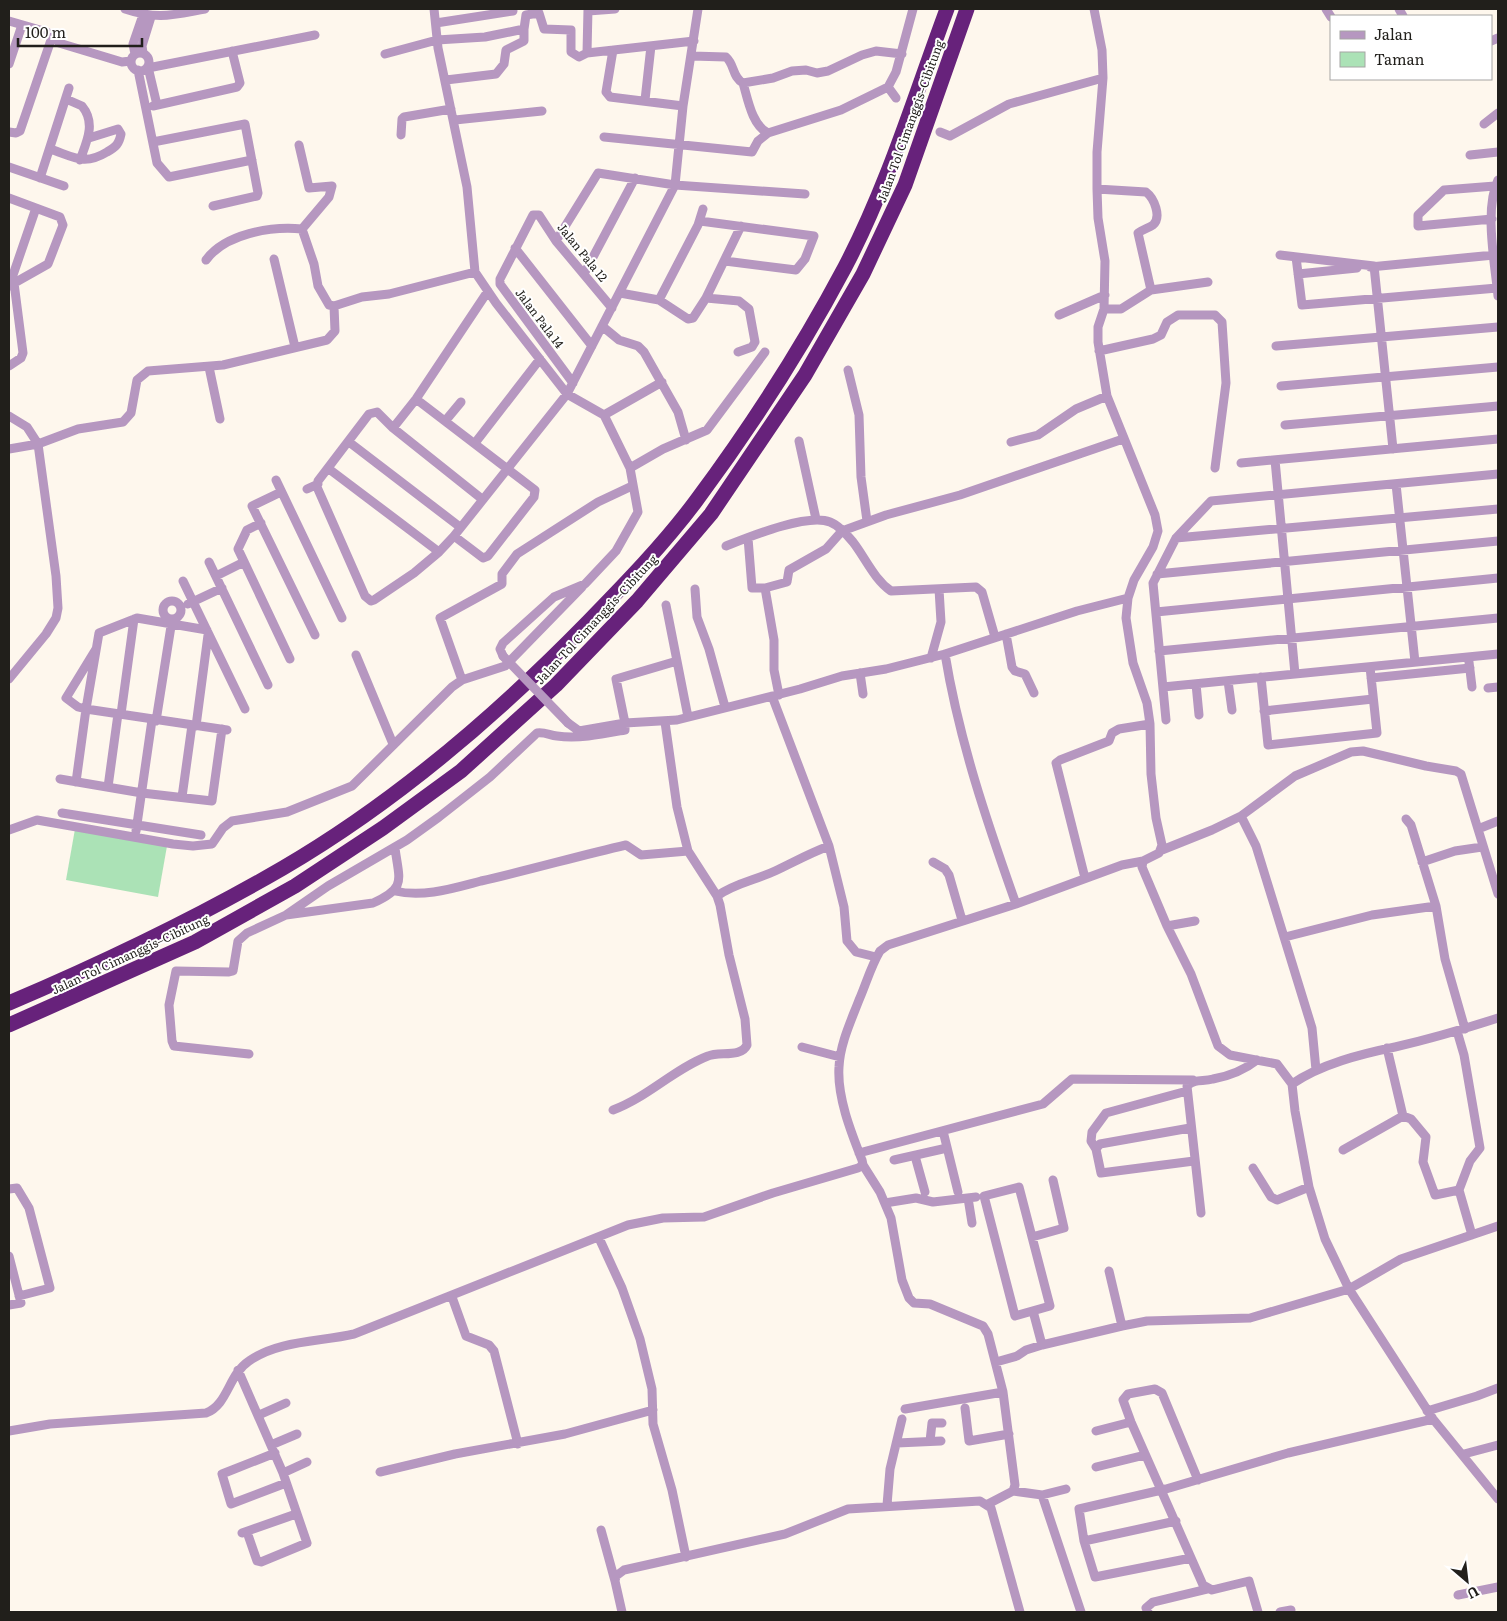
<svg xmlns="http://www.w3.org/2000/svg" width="1507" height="1621" viewBox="0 0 1507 1621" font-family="Literata,serif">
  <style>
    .green { fill: #abe2b6 }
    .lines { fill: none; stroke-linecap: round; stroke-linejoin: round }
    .minor { stroke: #b697c0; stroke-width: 9 }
    .motorway { stroke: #67227b; stroke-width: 15 }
    .minor-bridge { stroke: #b697c0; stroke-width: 9 }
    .labels { text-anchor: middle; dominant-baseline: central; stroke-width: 4; stroke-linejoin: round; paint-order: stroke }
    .street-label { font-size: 12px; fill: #211f1b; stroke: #fff }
  </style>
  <rect width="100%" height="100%" fill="#fef7ed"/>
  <path class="green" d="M75 829 167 846 158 897 66 880Z"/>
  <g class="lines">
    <path class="minor" d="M125 9C158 20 172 15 205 9
      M434 9 438 48 467 187 475 272 496 303 567 394 604 415 630 468 638 512 616 551 585 584 554 597 503 643 500 649 503 656
      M588 9 587 53 694 41
      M1094 9 1102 50 1103 78 1097 152V189L1098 218 1105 261 1104 309 1098 327V342L1107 396 1155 515 1158 531 1153 547 1134 580 1128 598 1126 618 1133 663 1147 703 1150 724 1151 774 1156 818 1162 845 1159 853 1143 861 1142 867 1167 926 1191 974 1218 1046 1230 1055 1277 1064 1292 1084 1295 1111 1309 1187 1325 1239 1349 1289 1433 1419 1498 1499
      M1326 9 1331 17
      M1399 9 1403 16
      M588 11 615 9
      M9 21 47 32 52 37 20 131 16 133 9 132
      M436 23 513 11
      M1491 41 1498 38
      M59 43 122 62 131 61
      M613 50 606 92 610 97 683 106
      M143 53 142 46 151 17
      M131 62a9 9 0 1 1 18 0a9 9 0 1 1-18 0Z
      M135 54 133 44 143 15
      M385 54 437 40 485 37 524 29 526 15 539 13 544 29 571 30V52L579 57 587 53
      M692 56 726 57C735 65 732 77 743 83L773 78 792 71 806 70 817 73 828 71 862 55 876 51 902 54
      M9 64 22 25
      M138 70 157 163 169 177 252 160
      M446 80 496 74 504 64 506 50 524 41V29
      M743 83C748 100 752 125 768 133
      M888 87 896 98
      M66 99 82 106C96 123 87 141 80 160
      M645 100 651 46
      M157 105 148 67H153L315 35
      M153 106 237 87 240 83 232 51
      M455 120 542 111
      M1484 124 1498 113
      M940 132 950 136 1009 104 1103 78
      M401 135 402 119 404 117 451 109
      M604 137 752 152 758 141 768 133 841 110 888 87 896 72 913 9
      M153 142 245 124 258 193 257 196 213 206
      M299 145 309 188 332 186 329 197 302 229 314 264 318 286 329 305 334 306 362 297 389 294 475 272
      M50 149C74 157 84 166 107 152 116 147 119 144 121 134L118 129 89 138
      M1470 155 1498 152
      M9 167 64 186
      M40 178 69 88
      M1498 180C1484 209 1495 264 1498 296
      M1097 189 1146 192C1154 198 1162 217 1153 225 1148 228 1142 230 1138 233L1151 290
      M9 198 60 217 63 225 48 264 9 286
      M1492 219 1418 226V215L1444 190 1495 186
      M700 221 814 236 805 259 796 270 725 261
      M556 241 598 173 675 185 805 194
      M515 248 592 346
      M1280 255 1374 266 1393 449
      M1296 257 1302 305 1497 288
      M274 259 295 347
      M206 260C225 234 270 226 302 229
      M1370 267 1494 255
      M584 274 635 178
      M1298 274 1357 268
      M620 293 659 300 688 319 693 318 706 298 741 226
      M706 298 739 301 749 309 755 342 752 347 738 352
      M659 300 698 225 703 209
      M1104 309H1121L1151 290 1208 282
      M1059 315 1105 295
      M602 326 619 340 638 346 644 352 678 412 686 440
      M1276 346 1498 327
      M1099 351 1153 339 1161 335 1167 322 1178 315H1215L1222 322 1226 383 1215 468
      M9 366 21 358 23 353 13 275 36 208
      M209 367 220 419
      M848 370 859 415 861 477 867 521
      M573 383 500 284V279L533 215H539L556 241 612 308
      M1281 386 1498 367
      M416 399 535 490 534 497 488 556 483 558 454 536
      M604 415 662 382
      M9 416 27 427 38 444 56 576 58 608 56 618 46 634 9 679
      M446 420 461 402
      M1285 425 1498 406
      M393 428 416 399 488 291
      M799 441 816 519
      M349 442 460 527
      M1011 442 1038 435 1076 409 1107 396
      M475 443 540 359
      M9 449 38 444 78 429 123 422 131 413 137 380 148 371 223 365 327 340 335 331 334 306
      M1275 460 1295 674
      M1241 463 1498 439
      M630 468 663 449 707 430 765 352
      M329 469 439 552 454 536 567 394 675 185 683 106 698 9
      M276 480 342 618
      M1396 484 1415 662
      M307 489 318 484
      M281 492 252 506 315 635
      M261 523 247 530 238 549 290 659
      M748 538 752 588H765L774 640V670L779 695
      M1176 538 1498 509
      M726 546C749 537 807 513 830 522 838 525 848 536 853 542 866 559 874 579 891 591L976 587 982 592 995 637
      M439 552 414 573 374 600 371 601 365 596 317 487 318 481 369 414 377 412 393 428 482 499
      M209 562 268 685
      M1157 574 1498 541
      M216 576 244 562
      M183 581 245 709
      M765 588 787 582 789 570 826 549 842 531 886 515 960 495 1123 439
      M695 589 697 617 709 649 725 707
      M163 610a9 9 0 1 1 18 0a9 9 0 1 1-18 0Z
      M188 604 222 588
      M666 605 688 717
      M1156 612 1498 578
      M1006 634 1012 667 1015 671 1025 674 1034 693
      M96 649 66 698 78 707 86 709 99 633 137 618 207 630
      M1159 651 1498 618
      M945 654C959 740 987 822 1016 904
      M356 655 393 744
      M931 658 941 622 939 589
      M1469 662 1472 687
      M860 673 863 694
      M1261 677 1268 745 1377 733 1370 667
      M1371 678 1470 668
      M462 680 440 618 502 584V574L517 554 598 502 632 486
      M1228 681 1232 710
      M1196 684 1199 715
      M1163 687 1498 654
      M1488 688 1498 687
      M772 696 829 846 844 907 847 941 856 952 876 957
      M1264 711 1373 699
      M121 714 134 619
      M1166 720 1153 583 1176 538 1211 501 1498 474
      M156 721 172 620
      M665 722 677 807 688 851
      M568 723 579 731 625 723 616 679 677 661
      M196 726 208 635
      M60 779 142 793 212 801 222 729
      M76 782 86 709 227 730
      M108 787 118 714
      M182 797 192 725
      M62 813 201 835
      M1241 816 1256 846 1312 1028 1316 1070
      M1406 819 1411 825 1436 906 1445 959 1465 1029
      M1478 829 1498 821
      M9 830 37 820 173 844 193 846 212 844 223 828 232 821 287 812 352 786 452 687 462 680 505 666 582 587
      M136 831 152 720
      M1162 850 1212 830 1241 816 1295 776 1351 752 1363 751 1426 766 1456 771 1461 774 1498 894
      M933 862 945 869 949 875 962 920
      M1422 862 1455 851 1482 847
      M1085 878 1056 763 1060 760 1109 741 1112 733 1119 729 1150 724
      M395 891C423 898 454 888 481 881 530 870 578 856 626 845L641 855 688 851 717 896 720 905 729 955 745 1019 747 1045C741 1058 719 1051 708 1056 674 1069 648 1097 613 1110
      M717 896C735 883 756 880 775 871 794 862 810 853 829 846
      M286 915 328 886 407 840 439 817 490 777 537 733C545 732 549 735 557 736 579 739 603 734 625 730V723L677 720 800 689 842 676 886 669 945 654 1077 611 1128 598
      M1167 926 1195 921
      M1285 937 1372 915 1436 906
      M1457 1031 1464 1055 1480 1148 1470 1161 1459 1190 1472 1235
      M802 1047 840 1057
      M249 1054 174 1046 172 1041 169 1005 176 971 229 972 233 971 238 941 247 933 286 915 373 903C407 888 399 880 395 848
      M1292 1084C1321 1064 1361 1054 1395 1047 1430 1039 1464 1029 1498 1018
      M1403 1116 1411 1119 1426 1137 1423 1162 1435 1195 1459 1190
      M1190 1128 1100 1144 1096 1149 1101 1173 1194 1161
      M943 1131 958 1192
      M1096 1149 1091 1141 1092 1132 1106 1113 1187 1091
      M1343 1150 1403 1116 1387 1048
      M859 1153 1043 1104 1072 1079 1193 1080
      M915 1156 925 1192
      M894 1160 947 1148
      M863 1165 880 1192 891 1218 902 1280 909 1298 914 1303 930 1304 983 1326 988 1334 1003 1392 1015 1485 1013 1491 988 1504
      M1253 1168 1271 1197 1277 1200 1309 1187
      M1019 1187 1050 1306 1015 1316 984 1196Z
      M9 1189 17 1188 29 1208 50 1288 19 1296
      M968 1198 972 1223
      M885 1203 916 1198 933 1202 976 1197
      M1201 1213 1187 1086C1196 1078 1202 1082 1213 1079 1230 1076 1243 1071 1257 1060
      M1032 1237 1064 1228 1053 1180
      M599 1238 622 1288 640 1339 652 1389 653 1424 672 1490 686 1557
      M9 1256 21 1303 9 1305
      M1109 1271 1122 1326
      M452 1297 466 1336 489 1345 494 1351 518 1444
      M1033 1311 1042 1345
      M996 1362 1017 1356 1026 1350 1042 1345 1122 1326 1147 1321 1250 1318 1349 1289 1401 1259 1498 1226
      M238 1370 283 1473 307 1543 261 1562 257 1561 247 1532
      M965 1408 969 1441 1009 1434
      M905 1409 1003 1392
      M1427 1411 1477 1396 1498 1388
      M259 1415 286 1403
      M9 1431 50 1424 206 1413C228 1405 228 1375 249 1361 279 1340 320 1342 354 1334L628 1225 663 1218 704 1217 773 1193 858 1168 863 1165 862 1160C851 1132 837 1097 839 1067 840 1044 851 1021 859 1000 866 984 871 966 880 951L888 945 1016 904 1122 865 1143 861
      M1096 1431 1131 1422
      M930 1441 932 1423H942
      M897 1443 941 1441
      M271 1445 297 1434
      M275 1453 222 1474 231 1504 286 1483
      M1464 1454 1498 1445
      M1096 1467 1145 1455
      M380 1472 455 1454 565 1434 653 1410
      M283 1473 307 1462
      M1198 1480 1162 1393 1155 1389 1128 1394 1123 1400 1131 1422 1203 1585 1212 1590 1249 1581 1258 1612
      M1013 1491 1042 1495 1066 1489
      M1042 1495 1081 1612
      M887 1505 890 1469 902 1419
      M601 1530 615 1581
      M242 1533 296 1514
      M1084 1541 1176 1521
      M1191 1558 1095 1577 1084 1541 1079 1509 1166 1489 1288 1453 1433 1419
      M1458 1595 1498 1587
      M622 1612 615 1581 616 1576 624 1570 785 1534 848 1509 980 1501 991 1508 1020 1612
      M1148 1612 1146 1608 1153 1602 1207 1589
      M1280 1612 1291 1610"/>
    <path class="motorway" d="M9 1003C103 963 195 919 283 868 396 802 496 716 587 623 625 584 664 544 696 501 751 427 802 348 845 267 888 185 915 95 947 9
      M9 1025 195 942 295 886 383 828 461 771 556 685 637 601 711 514 805 375 863 274 905 185 967 9"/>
    <path class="minor-bridge" d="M503 656 568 723"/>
  </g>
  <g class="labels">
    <g class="street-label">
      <text transform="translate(910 121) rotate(-70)">Jalan Tol Cimanggis–Cibitung</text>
      <text transform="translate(583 252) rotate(51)">Jalan Pala 12</text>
      <text transform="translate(540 318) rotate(53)">Jalan Pala 14</text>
      <text transform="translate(596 619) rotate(-47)">Jalan Tol Cimanggis–Cibitung</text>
      <text transform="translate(130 954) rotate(-25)">Jalan Tol Cimanggis–Cibitung</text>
    </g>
  </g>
  <rect width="1507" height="1621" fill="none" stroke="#211f1b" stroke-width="20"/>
  <rect x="1330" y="15" width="162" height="65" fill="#ffffff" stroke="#a6a5a4"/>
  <rect x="1340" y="31" width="25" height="8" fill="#b697c0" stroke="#a6a5a4"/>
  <text x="1374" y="40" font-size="15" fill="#211f1b">Jalan</text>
  <rect x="1340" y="52" width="25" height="15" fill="#abe2b6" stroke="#a6a5a4"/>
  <text x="1374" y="65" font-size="15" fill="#211f1b">Taman</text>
  <g transform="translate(1467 1581) rotate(152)" stroke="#ffffff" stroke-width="4" paint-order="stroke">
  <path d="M0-4L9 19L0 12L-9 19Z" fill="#211f1b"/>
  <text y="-8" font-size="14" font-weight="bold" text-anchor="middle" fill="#211f1b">U</text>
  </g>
  <path d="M18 38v8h124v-8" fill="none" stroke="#211f1b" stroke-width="2.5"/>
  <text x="25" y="38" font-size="15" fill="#211f1b" stroke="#ffffff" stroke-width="4" paint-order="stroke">100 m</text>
</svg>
